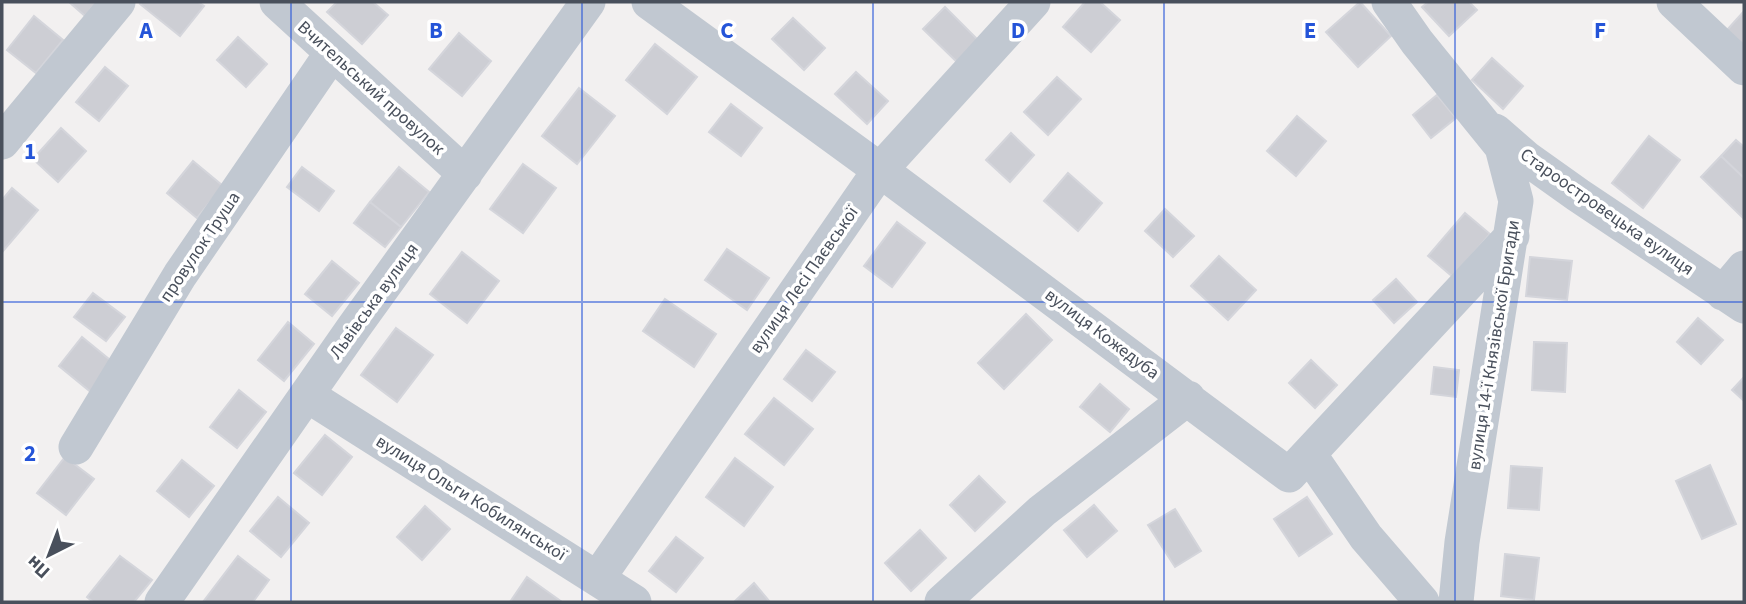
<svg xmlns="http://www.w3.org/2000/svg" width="1746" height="604" viewBox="0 0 1746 604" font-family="'Source Sans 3',sans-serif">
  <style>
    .building { fill: #cdced4; stroke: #d4d5db; stroke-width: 2 }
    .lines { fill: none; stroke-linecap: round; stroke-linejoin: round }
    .minor { stroke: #c1c8d1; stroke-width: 35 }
    .grid { fill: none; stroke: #2454d8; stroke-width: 2; stroke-opacity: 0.55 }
    .labels { text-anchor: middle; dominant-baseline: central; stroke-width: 7; stroke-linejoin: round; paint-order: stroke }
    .street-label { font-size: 18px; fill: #49505c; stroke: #fff }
    .grid-label { font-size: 23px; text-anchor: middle; font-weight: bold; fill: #2454d8; stroke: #fff; stroke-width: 7; stroke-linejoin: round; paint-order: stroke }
  </style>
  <rect width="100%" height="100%" fill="#f2f0f0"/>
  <path class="building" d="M69 2H96L85 16Z
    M142 2H198L204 6 180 36 140 4Z
    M337 2H373L388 15 362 44 327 12Z
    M1085 2H1100L1120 20 1091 52 1063 27Z
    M1360 2 1391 36 1358 67 1326 32Z
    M1428 2H1469L1477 10 1449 36 1422 7Z
    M945 7 979 41 957 62 923 29Z
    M1744 11V46L1727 30Z
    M34 16 63 40 36 73 7 50Z
    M793 18 825 48 804 70 772 39Z
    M459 33 491 61 462 96 429 69Z
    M238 37 267 64 246 87 217 60Z
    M655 44 697 77 667 114 626 80Z
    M1492 58 1523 86 1503 109 1472 80Z
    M105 67 128 86 99 121 76 102Z
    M856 72 888 101 867 124 835 94Z
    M1057 77 1081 99 1048 135 1024 112Z
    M579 88 615 116 577 164 542 136Z
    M1437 95 1456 118 1431 138 1413 115Z
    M731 104 762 128 741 156 709 132Z
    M1297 116 1326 141 1296 176 1267 151Z
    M61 128 86 151 58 182 33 159Z
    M1011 133 1034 155 1010 182 986 160Z
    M1649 136 1680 160 1643 208 1612 183Z
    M1736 140 1744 147V178L1721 156Z
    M1721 156 1744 178V219L1701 177Z
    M193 161 223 186 197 218 167 193Z
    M523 164 556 188 523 233 490 209Z
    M302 167 334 191 319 211 287 187Z
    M399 167 429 192 401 227 370 202Z
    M1068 173 1102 203 1078 231 1044 201Z
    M12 188 38 210 3 251 2 200Z
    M370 202 401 227 385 247 354 223Z
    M1165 209 1194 236 1173 257 1145 231Z
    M1465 213 1490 234 1453 277 1428 256Z
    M897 222 925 243 892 287 864 266Z
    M727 249 769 278 747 310 705 280Z
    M462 252 499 281 467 323 430 294Z
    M1219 256 1256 290 1228 320 1191 286Z
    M1530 257 1572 261 1567 300 1526 296Z
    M332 261 359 283 332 316 305 294Z
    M1396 279 1417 302 1394 323 1373 300Z
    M93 293 125 317 106 341 74 317Z
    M665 299 716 334 694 367 643 331Z
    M1026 314 1052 340 1004 389 978 363Z
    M1698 318 1723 340 1701 364 1677 342Z
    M288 322 314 344 284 381 258 360Z
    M396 328 433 355 397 402 361 375Z
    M82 337 115 364 92 393 59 366Z
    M1534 342 1567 343 1565 392 1532 390Z
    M806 350 835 372 812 401 784 379Z
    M1311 360 1337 385 1315 408 1289 383Z
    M1434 367 1459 370 1456 397 1431 394Z
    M1744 377V401L1732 390Z
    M1100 384 1129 409 1110 432 1080 407Z
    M239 390 266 412 237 448 210 427Z
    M774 398 813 429 784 465 745 434Z
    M325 435 352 457 322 495 294 473Z
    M65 457 94 479 66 515 37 493Z
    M735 458 773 487 744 526 706 497Z
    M182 460 214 486 189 517 157 491Z
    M1710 465 1736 524 1702 539 1676 481Z
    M1511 466 1542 468 1539 510 1508 508Z
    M979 476 1005 502 975 531 950 505Z
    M278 497 309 523 281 557 250 531Z
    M1307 497 1332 534 1299 556 1274 519Z
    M1094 505 1117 531 1087 557 1064 530Z
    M425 506 450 529 422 560 397 537Z
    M1175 509 1201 551 1175 567 1148 525Z
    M920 530 946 558 911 591 885 563Z
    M676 537 703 558 676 592 649 571Z
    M1505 554 1539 558 1534 600 1501 596Z
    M120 556 152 580 134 602H93L87 597Z
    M238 556 269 580 253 602H203Z
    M527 577 562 602H510Z
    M754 583 770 602H734Z"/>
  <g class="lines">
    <path class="minor" d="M277 2 465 174
      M649 2 880 170 1289 475 1512 236
      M1389 2 1417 42 1502 147 1516 201 1462 542 1456 602
      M1674 2 1744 68
      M1495 131 1526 158 1578 195 1744 306
      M2 142 118 2
      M1723 293 1744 268
      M307 395 634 602
      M76 447 180 275 332 53
      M1309 454 1366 537 1422 602
      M598 578 880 170 1033 2
      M162 602 354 327 588 2
      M942 602 1042 511 1188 398"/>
  </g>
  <path class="grid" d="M291 2V602M582 2V602M873 2V602M1164 2V602M1455 2V602M2 302H1744"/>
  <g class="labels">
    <g class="street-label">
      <text transform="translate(371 88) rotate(42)">Вчительський провулок</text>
      <text transform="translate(1607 212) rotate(35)">Староостровецька вулиця</text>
      <text transform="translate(200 247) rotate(-56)">провулок Труша</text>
      <text transform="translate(804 280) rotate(-55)">вулиця Лесі Паєвської</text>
      <text transform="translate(374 301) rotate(-54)">Львівська вулиця</text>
      <text transform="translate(1102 334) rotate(37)">вулиця Кожедуба</text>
      <text transform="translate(1494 345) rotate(-81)">вулиця 14-ї Князівської Бригади</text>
      <text transform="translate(471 498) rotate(32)">вулиця Ольги Кобилянської</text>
    </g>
  </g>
  <g class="grid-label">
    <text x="146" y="38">A</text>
    <text x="436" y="38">B</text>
    <text x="727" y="38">C</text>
    <text x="1018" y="38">D</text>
    <text x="1310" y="38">E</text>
    <text x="1600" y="38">F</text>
    <text x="30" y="159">1</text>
    <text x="30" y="461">2</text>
  </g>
  <rect width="1746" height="604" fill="none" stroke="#49505c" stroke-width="7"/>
  <g transform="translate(49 555) rotate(222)" stroke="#ffffff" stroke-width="5" paint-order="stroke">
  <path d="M0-5L12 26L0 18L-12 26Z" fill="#49505c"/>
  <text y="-10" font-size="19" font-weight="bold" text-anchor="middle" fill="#49505c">Пн</text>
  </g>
</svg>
